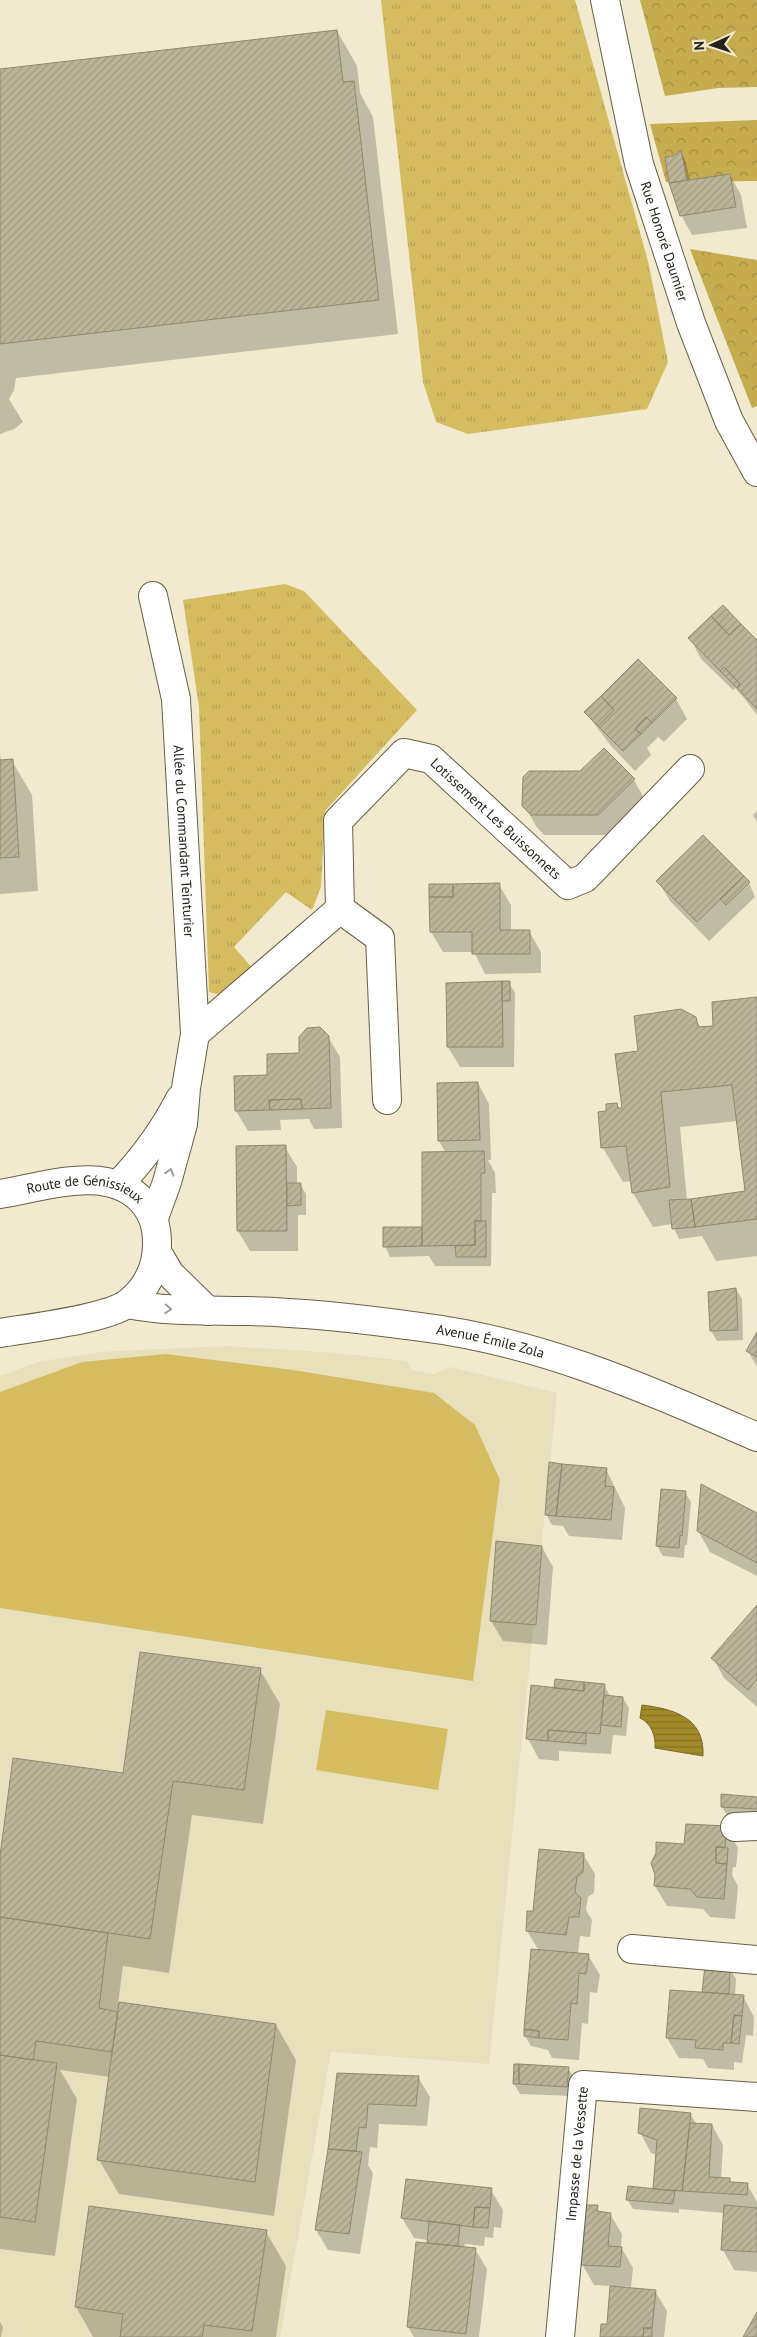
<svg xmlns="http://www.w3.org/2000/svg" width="757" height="2337" viewBox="0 0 757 2337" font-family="'PT Sans',sans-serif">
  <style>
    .built { fill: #e8dfbb }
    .grass { fill: url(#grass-tufts) }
    .forest { fill: url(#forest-crowns) }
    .pitch { fill: #d5bc61 }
    .water { fill: url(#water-rules); stroke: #7d6b24 }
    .shadow { fill: #0003; fill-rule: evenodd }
    .building { fill: url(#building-hatch); stroke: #908970 }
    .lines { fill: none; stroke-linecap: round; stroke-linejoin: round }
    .minor-casing { stroke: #676048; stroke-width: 30 }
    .major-casing { stroke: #676048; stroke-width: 30 }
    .minor { stroke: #fff; stroke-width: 28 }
    .major { stroke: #fff; stroke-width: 28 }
    .oneway { stroke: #9d9c98 }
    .labels { text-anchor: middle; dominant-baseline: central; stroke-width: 4; stroke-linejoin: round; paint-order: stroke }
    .street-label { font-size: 14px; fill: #262319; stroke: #f1eace }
  </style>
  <defs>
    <pattern id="grass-tufts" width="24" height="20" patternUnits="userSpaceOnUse" patternTransform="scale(1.25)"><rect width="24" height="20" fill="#d5bc61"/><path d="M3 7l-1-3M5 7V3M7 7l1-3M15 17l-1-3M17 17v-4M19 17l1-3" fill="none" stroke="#b7a154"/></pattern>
    <pattern id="forest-crowns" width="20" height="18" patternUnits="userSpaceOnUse" patternTransform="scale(1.25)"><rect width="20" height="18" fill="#c5ac4f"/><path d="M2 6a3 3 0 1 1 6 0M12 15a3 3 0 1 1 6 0" fill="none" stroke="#a08c41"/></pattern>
    <pattern id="water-rules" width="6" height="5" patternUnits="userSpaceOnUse" patternTransform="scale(1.25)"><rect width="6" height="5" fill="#a28a28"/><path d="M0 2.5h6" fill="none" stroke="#847022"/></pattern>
    <pattern id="building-hatch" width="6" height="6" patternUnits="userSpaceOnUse" patternTransform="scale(1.25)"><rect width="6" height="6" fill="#bcb59a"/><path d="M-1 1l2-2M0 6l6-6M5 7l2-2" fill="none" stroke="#a19b84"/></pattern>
  </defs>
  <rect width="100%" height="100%" fill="#f1eace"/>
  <path class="built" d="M226 1346 337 1353 407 1361 412 1370 434 1374 450 1367 557 1393 489 2064 331 2052 280 2337H0V1376L38 1362 99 1352Z"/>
  <path class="grass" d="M381 0H575L648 261 668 362 647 409 468 434 436 422 423 382Z
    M285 584 304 591 417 710 325 811 321 887 312 910 286 892 234 947 254 970 224 996 209 992 199 707 183 600Z"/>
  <path class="forest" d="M640 0H757V87L718 88 665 96Z
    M757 120V181L666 182 650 124Z
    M690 249 757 260V406L752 408Z"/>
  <path class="pitch" d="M166 1354 293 1370 434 1393 475 1425 500 1480 473 1681 0 1608V1392L82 1362Z
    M326 1710 448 1729 438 1790 316 1770Z"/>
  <path class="water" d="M642 1705C673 1709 705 1717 703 1756L655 1748C656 1736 651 1723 640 1718Z"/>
  <path class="shadow" d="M337 31 357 66 360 93 373 117 398 334 16 378 14 390 9 399 23 422 14 429 0 434V70Z
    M681 152 686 162 690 181 730 175 741 195 747 228 692 235 681 215 670 183 674 157Z
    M690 638 757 642V715L744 698 735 688 733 690 701 659Z
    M676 699 687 719 664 742 658 737 647 748 651 755 635 771 611 746 586 713Z
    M0 754 1 761H12L32 795 38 891 0 894Z
    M634 780 645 800 610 835H544L536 826 524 805Z
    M757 811V822L753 815Z
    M658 881 749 883 755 897 709 941 670 901Z
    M499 885 511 905V932L529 931 541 952V973L485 974 474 952H443L431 932Z
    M509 983 515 993 514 1067H460L448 1047 447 984Z
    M757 999V1256L716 1261 702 1236 679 1239 672 1224 653 1227 633 1193 632 1181 623 1182 603 1148 608 1112 617 1104 620 1109H623L639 1052 695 1018 701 1028 715 1027ZM738 1121 747 1192 687 1200 680 1127Z
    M328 1037 340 1057 342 1128 314 1129 309 1119 280 1120 281 1130 248 1131 236 1111 269 1076Z
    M478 1083 489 1104 491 1160H488L495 1173 496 1193H492L491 1266H435L429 1256 390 1257 385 1246 423 1228 446 1153 439 1141Z
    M285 1147 297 1167V1184H300L306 1194V1215H298V1251H250L238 1231V1148Z
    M736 1289 742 1299 743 1340 717 1341 711 1331Z
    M757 1334V1367L748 1351Z
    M606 1469 625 1508 622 1540 569 1536 563 1526 552 1525 546 1514Z
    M685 1492 691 1502 687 1545H685L684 1558 663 1556 657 1546Z
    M757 1514V1576L710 1552 698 1531Z
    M497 1542 542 1547 553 1567 547 1645 503 1641 491 1621Z
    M757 1607V1707L724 1678 713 1658Z
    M260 1670 280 1704 263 1824 192 1815 169 1973 123 1966 118 2004 276 2025 296 2060 274 2216 119 2194 99 2160 110 2077 60 2070 77 2099 55 2256 0 2249V1865Z
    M604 1685 610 1696 623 1698 629 1708 626 1736 613 1735 611 1754 559 1751V1761L539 1759 528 1739 555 1689Z
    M757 1799V1818L728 1817 722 1807Z
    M726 1827 738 1848 736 1867H733L732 1875 738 1886 735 1919 710 1917 703 1909 667 1906 655 1886 685 1846Z
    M583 1854 595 1874 594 1893 588 1897 586 1910 592 1920 590 1937 580 1936 578 1954 588 1955 600 1975 597 1993 590 1992 588 2024 582 2023 579 2060 552 2058 548 2050 531 2046 525 2036 539 1951 527 1931 534 1912Z
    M730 1969 736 1979 735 1996H743L754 2017 753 2036 746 2035 742 2063 734 2062V2070L708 2068 703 2059 679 2058 667 2038 705 1994 703 1992Z
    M515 2065 568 2068 574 2078 572 2096 520 2094 514 2084Z
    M339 2074 418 2077 430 2097 427 2126 379 2124 377 2148 370 2147 368 2165 373 2173 360 2254 328 2250 316 2230Z
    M690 2114 697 2125H712L723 2145 721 2179H729L732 2183 747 2184 757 2202V2272L734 2270 723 2250 725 2213 679 2209V2213L633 2209 627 2199 654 2190 657 2155 651 2153 640 2132Z
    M491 2190 503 2210 501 2228 494 2227 493 2238 485 2237 484 2246 465 2244 464 2248 475 2249 487 2269 479 2337H414L408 2327 429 2245 428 2240 414 2238 402 2218Z
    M597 2207 600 2213 610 2214 622 2234 621 2247 633 2268 631 2287 626 2286 625 2289 655 2291 667 2311 664 2337H601L608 2326 612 2286 594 2285 582 2264Z
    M266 2232 286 2266 276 2337H93L76 2307Z
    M0 2322 3 2327 1 2337H0Z"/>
  <path class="building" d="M337 30 343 82 354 81 379 300 0 344V69Z
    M681 150 687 180 669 183 665 157 673 156Z
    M730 174 736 207 680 216 669 183Z
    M723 605 741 624 729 635 711 616Z
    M711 616 729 635 741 624 757 640V709L737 688 740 684 724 667 720 671 688 638Z
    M638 659 677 698 652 723 646 717 635 729 641 734 623 751 598 726 614 710 601 696Z
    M724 667 740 684 737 688 720 671Z
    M601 696 614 710 598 726 584 712Z
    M646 717 652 723 641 734 635 729Z
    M604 748 635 779 598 815H531L522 806 523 777 529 771H580Z
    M13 759 19 857 0 858V760Z
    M703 835 744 876 697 922 656 881Z
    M744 876 750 882 726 905 720 899Z
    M500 883V930H530V954H472V932H430L429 897H453V884Z
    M429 884H453V897H429Z
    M502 981 503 1047H447L446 983Z
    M502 981H510V1001H502Z
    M757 997V1219L695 1227 691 1199 745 1191 732 1085 661 1092 670 1187 632 1193 626 1146 601 1148 598 1112 606 1111V1104L617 1103 618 1108H622L615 1054 638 1051 634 1016 681 1009 696 1017 698 1027 713 1026 712 1002Z
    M320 1027 329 1036 331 1108 302 1109 301 1099 269 1100 270 1110 235 1111 234 1076 267 1075V1054L299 1053V1037L307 1028Z
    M478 1082 480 1140 438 1141 437 1083Z
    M301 1099 302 1109 270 1110 269 1100Z
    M286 1145 287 1231H237L236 1146Z
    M484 1151 485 1173H481V1221H475V1245L422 1246V1152Z
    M287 1183H301V1205L287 1206Z
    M691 1199 695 1227 672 1229 669 1200Z
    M475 1221H486V1257H456L455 1246 475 1245Z
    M383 1227H422V1246L383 1247Z
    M736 1288 738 1330 710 1331 708 1292Z
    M757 1332V1357L746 1351Z
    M549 1462 562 1464 556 1516 545 1515Z
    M562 1464 607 1468 605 1486 614 1487 611 1520 556 1516Z
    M701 1484 757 1513V1563L697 1531Z
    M661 1489 686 1491 682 1536 680 1535 679 1548 656 1546Z
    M496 1541 542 1546 536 1625 490 1621Z
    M757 1605V1679L748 1690 711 1658Z
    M140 1652 261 1668 244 1790 173 1781 150 1939 0 1917V1856L13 1758 123 1773Z
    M555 1679 584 1682V1691L554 1688Z
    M584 1682 605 1684 600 1734 548 1730V1741L526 1739 531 1685 584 1691Z
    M604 1695 623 1697 621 1727 601 1725Z
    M548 1730 586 1733V1744L548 1741Z
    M721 1794 757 1797V1809L721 1807Z
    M686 1824 727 1826 725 1847H716V1863L727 1864 724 1899 697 1897 690 1889 654 1886 655 1875 651 1863 656 1853V1842L684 1844Z
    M716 1847 728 1848 727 1864 716 1863Z
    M539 1849 584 1853 583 1872 577 1877 575 1892 581 1898 579 1917H569L566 1935 526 1931 527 1911H533Z
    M0 1917 108 1933 99 2008 118 2012 112 2052 36 2041 33 2060 0 2055Z
    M531 1949 589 1954 586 1974 579 1973 577 2004 571 2003 568 2040 539 2038V2031L524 2029Z
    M705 1966 730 1968 729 1994 702 1992Z
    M670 1990 744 1995 742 2016 734 2015 731 2043H723V2050L695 2048 696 2040 666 2038Z
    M119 2002 276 2024 255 2182 97 2160Z
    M734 2015 742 2016 739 2044 731 2043Z
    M524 2029 539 2031V2038L524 2036Z
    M0 2055 57 2063 35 2222 0 2217Z
    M514 2064H519V2084H513Z
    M519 2064 569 2067 567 2087 519 2084Z
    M337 2073 419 2076 416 2106 368 2104 366 2128 359 2127 356 2151 328 2149Z
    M640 2108 691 2113 682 2191 653 2189 657 2140 638 2133Z
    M690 2123 712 2124 709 2177 730 2178V2182L748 2183 747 2195 682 2191Z
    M328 2149 362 2152 349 2234 315 2230Z
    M406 2179 492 2188 490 2208 475 2207 473 2227 401 2218Z
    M628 2186 675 2191 673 2204 626 2200Z
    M585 2205H598L597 2211 611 2213 608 2246 622 2247 620 2267 581 2265Z
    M724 2205 757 2208V2252L721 2250Z
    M89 2206 267 2230 252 2331 204 2325 202 2337H120L123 2314 75 2307Z
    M475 2207 490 2208 488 2228 473 2227Z
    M429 2221 460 2225 458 2246 427 2243Z
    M416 2242 476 2248 466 2334 407 2327Z
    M610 2286 656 2290 652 2328H644L643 2337H600L601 2324H607Z
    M757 2312V2337H743Z
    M644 2328H652V2337H643Z"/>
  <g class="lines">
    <g class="minor-casing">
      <g id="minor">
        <path id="s1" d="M605 0 639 164 691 323 729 421 757 472"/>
        <path id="s2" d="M153 596 176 699 195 1034 186 1088 183 1124 167 1182 154 1218"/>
        <path d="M340 909 380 938 387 1100"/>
        <path id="s3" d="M195 1034 340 909 338 821 404 753 431 759 568 885 585 878 690 769"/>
        <path d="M119 1184C143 1159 164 1130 180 1099"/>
        <path d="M735 1827 757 1826"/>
        <path d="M632 1949 757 1960"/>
        <path id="s4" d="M560 2337 583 2085 757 2097"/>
      </g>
    </g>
    <g class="major-casing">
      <g id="major">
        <path id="s5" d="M0 1194C44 1187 109 1163 143 1202 154 1215 157 1228 157 1244 157 1267 147 1289 128 1303 108 1319 29 1328 0 1333"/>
        <path d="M157 1252 170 1274 208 1311"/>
        <path id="s6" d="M128 1304C167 1312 208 1310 248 1311 305 1312 364 1319 421 1327 542 1342 646 1389 757 1437"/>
      </g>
    </g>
    <use href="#minor" class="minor"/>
    <use href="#major" class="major"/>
  </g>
  <defs><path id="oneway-chevron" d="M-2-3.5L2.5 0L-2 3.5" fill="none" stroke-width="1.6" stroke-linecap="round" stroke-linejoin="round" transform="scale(1.25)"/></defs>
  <g class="oneway">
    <use href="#oneway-chevron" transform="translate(170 1172) rotate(-74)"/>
    <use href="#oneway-chevron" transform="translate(168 1309) rotate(4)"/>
  </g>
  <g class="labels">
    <g class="street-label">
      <text stroke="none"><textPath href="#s1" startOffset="249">Rue Honoré Daumier</textPath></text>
      <text stroke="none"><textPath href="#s3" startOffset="490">Lotissement Les Buissonnets</textPath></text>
      <text stroke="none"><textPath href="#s2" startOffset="248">Allée du Commandant Teinturier</textPath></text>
      <text stroke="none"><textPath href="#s5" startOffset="88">Route de Génissieux</textPath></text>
      <text stroke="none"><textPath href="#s6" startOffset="365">Avenue Émile Zola</textPath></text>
      <text stroke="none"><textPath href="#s4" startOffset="184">Impasse de la Vessette</textPath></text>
    </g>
  </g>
  <g transform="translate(712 45) rotate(267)" stroke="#f1eace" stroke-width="4" paint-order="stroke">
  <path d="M0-4L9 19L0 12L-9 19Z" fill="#262319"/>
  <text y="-8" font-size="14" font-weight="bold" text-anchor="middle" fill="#262319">N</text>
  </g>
</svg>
